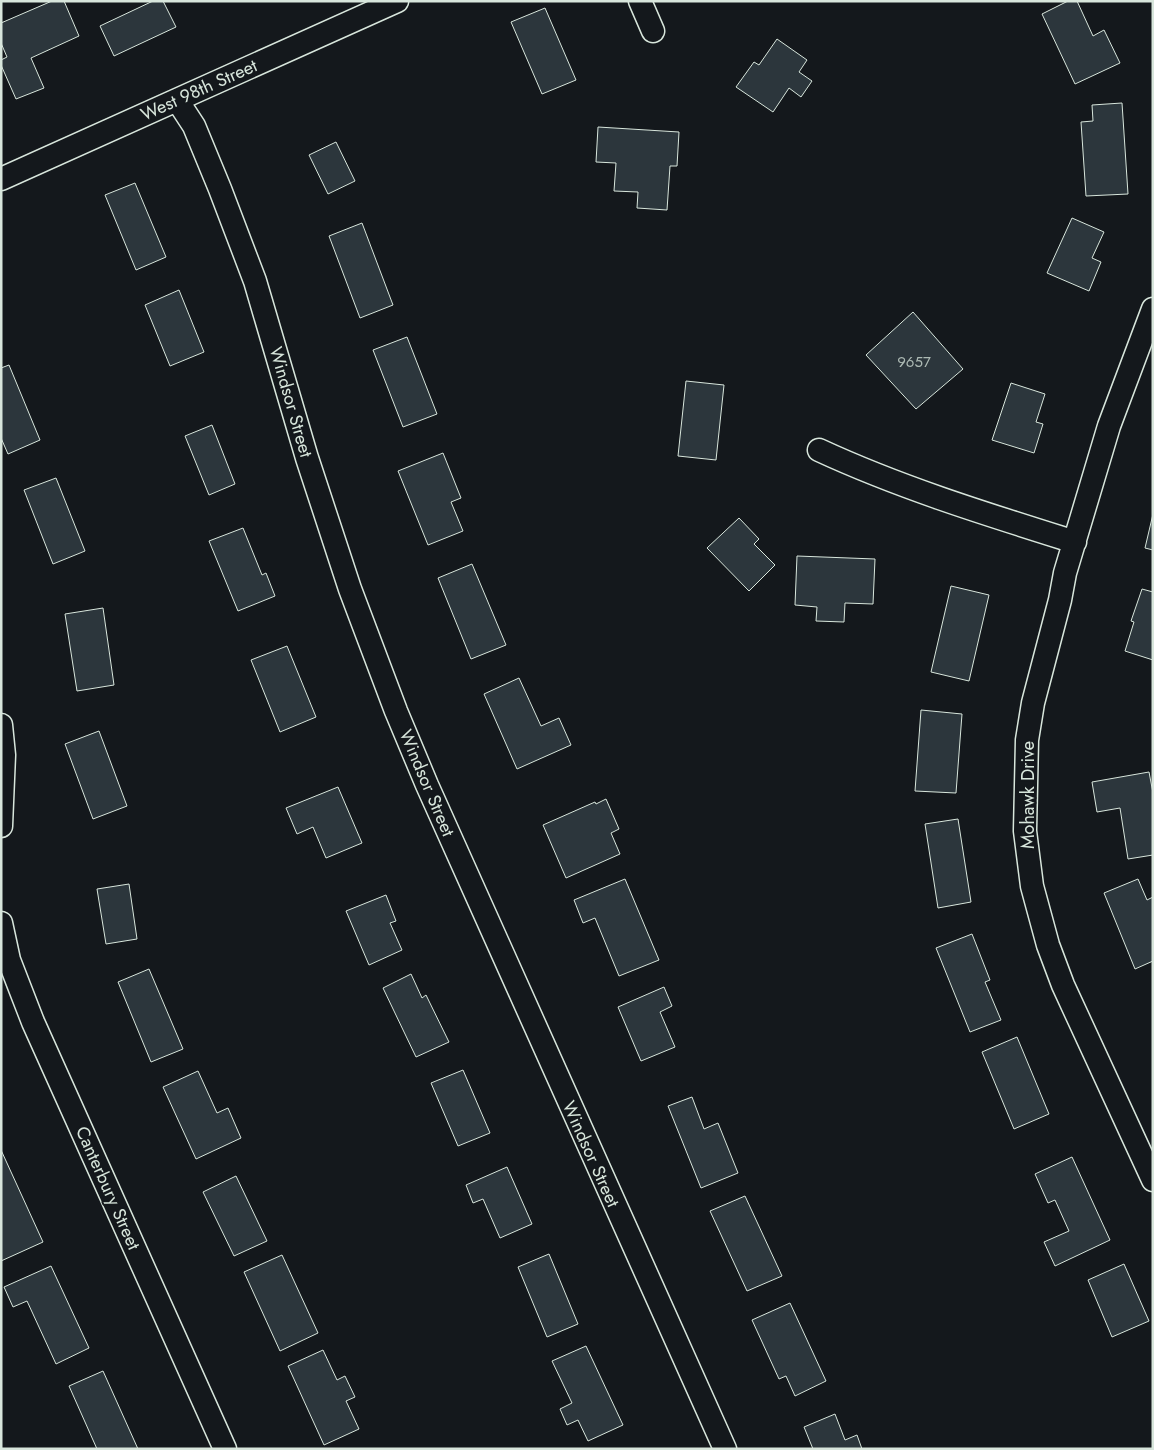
<svg xmlns="http://www.w3.org/2000/svg" width="1154" height="1450" viewBox="0 0 1154 1450" font-family="Jost,sans-serif">
  <style>
    .building { fill: #2c363c; stroke: #d8e6dc }
    .lines { fill: none; stroke-linecap: round; stroke-linejoin: round }
    .street-casing { stroke: #d8e6dc; stroke-width: 25 }
    .street { stroke: #14181c; stroke-width: 22 }
    .labels { text-anchor: middle; dominant-baseline: central; stroke-width: 4; stroke-linejoin: round; paint-order: stroke }
    .number-label { font-size: 15px; fill: #adbab4 }
    .street-label { font-size: 18px; fill: #d8e6dc; stroke: #14181c }
  </style>
  <rect width="100%" height="100%" fill="#14181c"/>
  <path class="building" d="M52 1H64L79 36 31 58 44 88 16 99 1 65V60L7 57 1 43V23Z
    M153 1H163L176 27 114 56 100 26Z
    M1068 1H1077L1093 36 1104 30 1120 63 1075 84 1042 14Z
    M545 8 576 80 542 94 511 22Z
    M777 39 807 60 799 72 812 81 801 97 789 88 773 112 736 87 754 62 759 65Z
    M1122 103 1128 194 1086 196 1081 122 1093 121 1092 105Z
    M598 127 679 132 677 166H670L667 210 637 208 638 192 614 191 616 163 596 162Z
    M336 142 355 181 328 194 309 155Z
    M135 183 166 257 136 270 105 195Z
    M1072 218 1104 232 1092 258 1101 262 1089 291 1047 273Z
    M362 223 393 305 360 318 329 236Z
    M179 290 204 352 170 366 145 305Z
    M913 312 963 369 916 409 866 355Z
    M407 337 437 414 403 427 373 350Z
    M9 365 40 440 8 454 1 438V368Z
    M686 381 724 385 716 460 678 456Z
    M1011 383 1045 394 1036 422 1043 424 1034 453 992 440Z
    M212 425 235 484 209 495 185 436Z
    M443 453 461 498 451 502 463 531 428 545 398 471Z
    M56 478 85 551 53 564 24 490Z
    M1153 514V550L1145 548Z
    M739 518 759 539 754 544 775 565 749 591 707 548Z
    M243 528 262 575 266 573 275 596 238 611 209 541Z
    M797 556 875 559 873 604 845 603 844 622 816 621 817 607 795 605Z
    M472 564 506 645 471 659 438 578Z
    M951 586 989 595 969 681 931 672Z
    M1142 589 1153 592V660L1125 651 1134 622 1131 621Z
    M103 608 114 685 77 691 65 614Z
    M287 646 316 717 280 732 251 660Z
    M519 678 541 726 559 718 571 745 517 769 484 694Z
    M921 710 962 714 956 793 915 791Z
    M99 731 127 806 93 819 65 744Z
    M1149 772 1153 793V855L1128 859 1120 808 1097 812 1092 782Z
    M338 787 362 843 326 858 313 827 297 834 286 808Z
    M606 799 619 829 611 833 620 854 566 878 543 825 595 802 596 804Z
    M958 819 971 902 938 908 925 824Z
    M625 879 659 960 619 976 595 918 583 923 574 900Z
    M1138 879 1147 900 1153 897V961L1135 969 1104 893Z
    M129 884 137 939 106 944 97 889Z
    M386 895 396 921 390 923 402 950 369 965 346 911Z
    M972 934 990 980 985 982 1001 1020 970 1032 936 948Z
    M149 969 183 1049 151 1062 118 982Z
    M411 974 422 998 426 995 449 1042 416 1057 383 988Z
    M664 987 672 1006 660 1012 675 1047 641 1061 618 1007Z
    M1017 1037 1049 1114 1014 1129 982 1052Z
    M463 1070 490 1133 458 1146 431 1083Z
    M198 1071 217 1113 228 1108 241 1138 196 1159 163 1087Z
    M692 1097 704 1129 718 1123 738 1173 701 1188 668 1106Z
    M1 1150 43 1242 1 1261Z
    M1072 1157 1110 1240 1055 1266 1044 1242 1069 1231 1055 1200 1048 1203 1035 1174Z
    M507 1167 532 1224 500 1238 483 1199 473 1203 466 1185Z
    M236 1176 267 1241 234 1256 203 1192Z
    M745 1196 782 1276 747 1291 710 1211Z
    M549 1254 578 1324 547 1337 518 1267Z
    M282 1255 318 1333 280 1351 244 1272Z
    M1124 1264 1149 1321 1112 1337 1088 1280Z
    M51 1266 89 1348 56 1364 27 1301 13 1307 4 1287Z
    M790 1303 826 1381 795 1396 786 1376 779 1379 752 1320Z
    M586 1346 623 1425 588 1441 578 1420 567 1425 560 1409 572 1403 552 1361Z
    M323 1350 337 1380 345 1376 355 1397 346 1401 359 1429 324 1445 288 1366Z
    M103 1371 138 1449H97L69 1386Z
    M835 1414 845 1440 857 1435 862 1449H813L804 1427Z"/>
  <g class="lines">
    <g class="street-casing">
      <path id="street" d="M640 1 653 31
        M177 100 194 126 220 189 255 281 307 458 350 589 396 711 427 785 725 1449
        M1 179 397 1
        M1153 309 1109 426 1065 573 1060 600 1033 703 1027 740 1025 831 1032 886 1048 945 1063 985 1153 1180
        M819 450C901 488 989 515 1075 542
        M1 725 4 755 1 826
        M1 923 9 960 33 1022 225 1449"/>
    </g>
    <use href="#street" class="street"/>
  </g>
  <g class="labels">
    <g class="number-label">
      <text x="914" y="362">9657</text>
    </g>
    <g class="street-label">
      <text transform="translate(199 90) rotate(-24)">West 98th Street</text>
      <text transform="translate(291 402) rotate(74)">Windsor Street</text>
      <text transform="translate(427 783) rotate(67)">Windsor Street</text>
      <text transform="translate(1028 795) rotate(-90)">Mohawk Drive</text>
      <text transform="translate(591 1154) rotate(66)">Windsor Street</text>
      <text transform="translate(108 1188) rotate(66)">Canterbury Street</text>
    </g>
  </g>
  <rect width="1154" height="1450" fill="none" stroke="#d8e6dc" stroke-width="5"/>
</svg>
